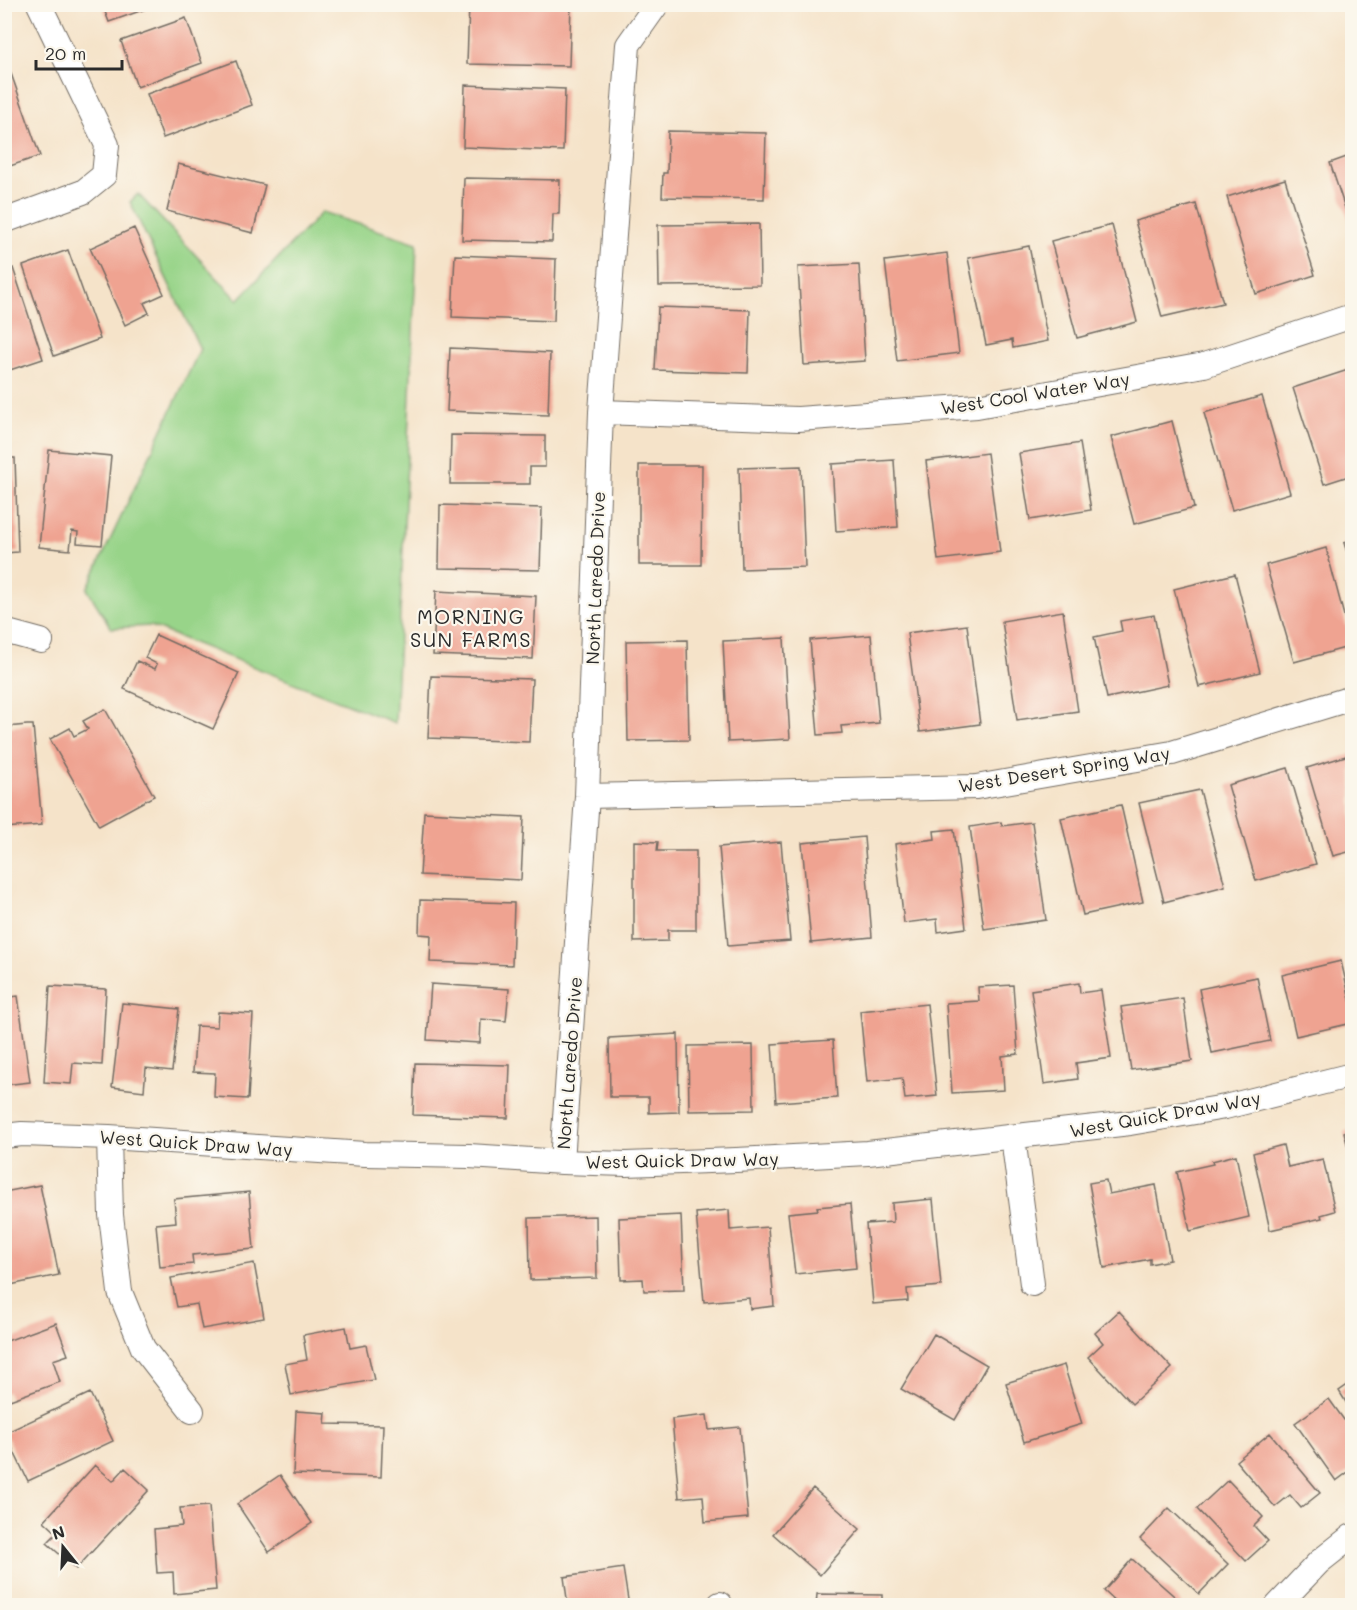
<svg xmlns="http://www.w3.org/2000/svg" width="1357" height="1610" viewBox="0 0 1357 1610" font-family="Mali,sans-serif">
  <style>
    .green { fill: #98d489; stroke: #62805a; stroke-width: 1.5 }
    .building { fill: #efa391 }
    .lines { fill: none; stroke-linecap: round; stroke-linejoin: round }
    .minor-casing { stroke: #726b62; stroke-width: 26 }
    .minor { stroke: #fff; stroke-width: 24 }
    .labels { text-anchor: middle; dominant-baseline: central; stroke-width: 4.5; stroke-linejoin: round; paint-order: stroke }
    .street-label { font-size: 18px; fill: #2b2b2b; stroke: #fbf7ec }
    .neighbourhood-label { font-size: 20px; letter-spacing: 1.5px; fill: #2b2b2b; stroke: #fbf7ec }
  </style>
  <rect width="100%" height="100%" fill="#fbf7ec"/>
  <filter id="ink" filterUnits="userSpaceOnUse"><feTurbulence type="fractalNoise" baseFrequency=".0167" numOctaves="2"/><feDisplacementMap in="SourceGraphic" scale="12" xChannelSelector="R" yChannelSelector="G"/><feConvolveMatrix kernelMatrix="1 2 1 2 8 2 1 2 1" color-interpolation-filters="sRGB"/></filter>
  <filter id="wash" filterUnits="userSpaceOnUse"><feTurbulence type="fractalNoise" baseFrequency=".008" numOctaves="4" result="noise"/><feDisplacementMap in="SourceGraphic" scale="24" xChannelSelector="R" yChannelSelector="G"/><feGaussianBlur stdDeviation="1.35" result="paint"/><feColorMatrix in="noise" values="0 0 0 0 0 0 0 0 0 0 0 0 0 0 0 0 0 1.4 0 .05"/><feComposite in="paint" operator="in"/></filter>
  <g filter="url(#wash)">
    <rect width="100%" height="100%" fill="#f5e3c9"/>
    <path class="green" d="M138 194 238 300 322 212 417 243 395 723 151 626 111 628 87 589 200 349 130 202Z"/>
    <g id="blocks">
      <path class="building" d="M102 4H157V5L109 22Z
        M469 4H571L569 66 467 64Z
        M186 18 202 63 137 87 121 41Z
        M236 61 252 105 163 138 147 94Z
        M8 65 40 156 4 168V66Z
        M465 85 565 89 563 151 463 147Z
        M668 131 766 133 764 199 662 197 663 173H667Z
        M1352 155V229L1330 163Z
        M178 164 265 185 253 233 167 211Z
        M464 178 560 180 559 214H553L552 242 462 240Z
        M1285 179 1315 275 1256 294 1227 197Z
        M1196 204 1223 303 1162 317 1135 221Z
        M759 224 760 285 659 286 658 225Z
        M1112 225 1137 322 1077 338 1051 241Z
        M134 228 164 294 144 303 149 313 125 325 90 248Z
        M1029 246 1048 341 1013 348 1012 340 986 345 968 258Z
        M68 250 100 339 54 356 23 266Z
        M947 253 959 353 897 361 885 261Z
        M455 255 556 259 554 321 452 317Z
        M859 264 865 361 804 365 798 267Z
        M13 268 43 359 4 372V271Z
        M658 307 750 310 748 373 655 370Z
        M450 348 550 353 548 415 447 411Z
        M1351 369 1352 475 1324 484 1293 388Z
        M1262 396 1290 493 1232 510 1204 413Z
        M1172 421 1194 508 1134 524 1111 437Z
        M451 435 545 436V467H530V484H450Z
        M1080 443 1091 510 1030 520 1019 453Z
        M49 450 111 456 102 545 77 543 78 532 72 531 70 550 39 547Z
        M987 453 1000 552 938 560 926 461Z
        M4 458H15L18 552 4 553Z
        M894 460 898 527 836 531 832 464Z
        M639 465H702L701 565H639Z
        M801 466 805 567 742 569 739 468Z
        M440 505 542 508 540 570 439 568Z
        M1352 540V568L1344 543Z
        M1326 548 1352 646 1294 662 1266 565Z
        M1235 574 1260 672 1199 687 1174 589Z
        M436 591 536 596 533 659 433 655Z
        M1063 611 1078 711 1017 720 1002 621Z
        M1154 615 1168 685 1107 698 1094 637 1122 631 1120 621Z
        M967 625 980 724 920 732 907 633Z
        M156 635 239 673 213 729 124 689 137 661 155 669 157 664 145 658Z
        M871 635 879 723 841 726 842 733 818 735 810 640Z
        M784 638 790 739 728 742 723 641Z
        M687 640 689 740 628 741 626 641Z
        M431 676 532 679 529 742 428 738Z
        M105 709 154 796 99 826 50 739 70 728 74 736 88 729 83 721Z
        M27 725H33L42 825 4 828V734H8L7 727Z
        M1352 754V851L1333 856 1307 768Z
        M1288 768 1316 864 1256 881 1228 785Z
        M1200 790 1225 886 1164 902 1139 803Z
        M1121 805 1143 902 1083 915 1061 818Z
        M424 812 524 817 521 880 420 875Z
        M1001 822 1002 826 1032 822 1046 920 984 929 970 827Z
        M954 829 966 928 938 932 937 919 904 923 895 844 935 839 934 831Z
        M864 837 872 937 811 943 802 843Z
        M634 841 658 842 657 851H696V930H668V941L634 942Z
        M781 842 790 941 728 946 719 847Z
        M420 900 514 903 512 965 430 962 431 935 419 934Z
        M1341 961 1352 1008V1023L1296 1036 1282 975Z
        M1257 977 1270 1041 1212 1053 1199 989Z
        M1079 983 1080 993 1101 990 1111 1058 1076 1063 1078 1079 1044 1084 1031 990Z
        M431 984 509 989 506 1021 481 1019 480 1043 427 1040Z
        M1013 985 1018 1054 1002 1056 1004 1090 952 1093 946 1003 979 1001 978 987Z
        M50 986 106 989 102 1065 73 1063 71 1084 44 1082Z
        M18 996 30 1082 4 1085V998Z
        M1183 998 1192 1061 1131 1070 1121 1007Z
        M122 1003 179 1009 172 1071 146 1068 144 1091 112 1087Z
        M927 1004 937 1096 905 1099 902 1078 867 1082 860 1011Z
        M218 1012 253 1014 248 1099 214 1097 215 1073 193 1072 196 1026 217 1027Z
        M678 1034 679 1112 649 1113V1097H610L609 1038Z
        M833 1040 837 1098 776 1102 772 1044Z
        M753 1045 754 1110 689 1111 688 1046Z
        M415 1063 510 1065 508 1118 413 1115Z
        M1352 1129V1163L1344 1132Z
        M1283 1145 1288 1167 1323 1159 1335 1211 1321 1215 1322 1218 1270 1230 1253 1153Z
        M1236 1155 1249 1217 1190 1231 1177 1172 1213 1164 1212 1161Z
        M1106 1180 1109 1194 1156 1185 1170 1260 1150 1264V1259L1104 1268 1089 1183Z
        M40 1185 59 1275 5 1286 4 1192Z
        M249 1192 254 1249 192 1255 193 1264 160 1267 156 1224 176 1222 174 1199Z
        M933 1199 941 1286 907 1289 908 1301 873 1304 866 1224 893 1222 892 1203Z
        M850 1204 856 1268 795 1274 788 1213 818 1210 817 1207Z
        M729 1210 730 1230 768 1227 774 1306 750 1309 749 1298 704 1302 696 1213Z
        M681 1215 684 1290 644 1291 643 1279 621 1280 619 1218Z
        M596 1216 597 1278 530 1280 529 1218Z
        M254 1263 264 1318 202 1329 197 1304 177 1307 171 1278Z
        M1119 1311 1172 1368 1132 1404 1088 1357 1103 1343 1095 1333Z
        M56 1323 68 1355 53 1360 60 1382 10 1400 8 1392 4 1393V1342Z
        M346 1327 350 1348 366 1345 374 1380 291 1395 285 1364 307 1360 303 1335Z
        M934 1334 987 1365 955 1420 901 1389Z
        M1064 1365 1082 1424 1024 1442 1006 1383Z
        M1352 1382V1412L1339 1391Z
        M90 1393 113 1441 28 1481 5 1433Z
        M1329 1399 1352 1431V1447L1350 1449 1352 1452V1469L1336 1481 1295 1423Z
        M296 1411 326 1413 325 1424 383 1425 381 1477 293 1474Z
        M707 1415 709 1430 740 1427 748 1518 705 1522 703 1496 679 1498 672 1419Z
        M1270 1433 1320 1493 1301 1508 1290 1495 1275 1507 1236 1461Z
        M95 1465 113 1481 125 1468 149 1490 76 1569 47 1543 57 1533 44 1521Z
        M280 1475 312 1523 269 1552 237 1504Z
        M1228 1480 1263 1517 1254 1526 1268 1541 1246 1561 1197 1509Z
        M813 1488 860 1529 820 1575 773 1534Z
        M209 1506 216 1590 174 1594 173 1572 157 1573 154 1529 182 1526 180 1508Z
        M1169 1508 1228 1564 1199 1594 1140 1539Z
        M1132 1559 1182 1603 1180 1606H1120L1104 1591Z
        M623 1568 629 1606H568L564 1577Z
        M817 1594 882 1595V1606H816Z"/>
    </g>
  </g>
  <g filter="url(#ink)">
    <use href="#blocks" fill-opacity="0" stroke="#726b62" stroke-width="1.5"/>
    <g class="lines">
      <g class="minor-casing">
        <path id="minor" d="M4 221 83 192 104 175 107 145 39 4
          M601 412 798 419 977 406 1204 365 1352 316
          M4 631 41 641
          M587 796 976 787 1172 753 1352 698
          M4 1136 22 1134 109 1137 365 1154 469 1156 562 1162 626 1164 736 1160 868 1153 1130 1123 1225 1107 1352 1075
          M109 1137 111 1215 120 1292 143 1348 192 1411
          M1013 1137 1032 1284
          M562 1162 587 796 601 412 628 45 657 4
          M720 1606V1604
          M1277 1606 1319 1562 1352 1536"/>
      </g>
      <use href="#minor" class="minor"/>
    </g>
  </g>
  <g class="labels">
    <g class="street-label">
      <text transform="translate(1035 393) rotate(-9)">West Cool Water Way</text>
      <text transform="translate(595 578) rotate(-88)">North Laredo Drive</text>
      <text transform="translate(1064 769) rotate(-9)">West Desert Spring Way</text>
      <text transform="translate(569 1063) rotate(-86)">North Laredo Drive</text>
      <text transform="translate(1165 1114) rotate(-10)">West Quick Draw Way</text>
      <text transform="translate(196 1143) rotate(4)">West Quick Draw Way</text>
      <text transform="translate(682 1160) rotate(-1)">West Quick Draw Way</text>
    </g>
    <g class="neighbourhood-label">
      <text x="471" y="616">MORNING<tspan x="471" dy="23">SUN FARMS</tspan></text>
    </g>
  </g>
  <rect width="1357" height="1610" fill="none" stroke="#fbf7ec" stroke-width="24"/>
  <g transform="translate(63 1547) rotate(342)" stroke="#fbf7ec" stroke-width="4.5" paint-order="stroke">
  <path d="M0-4.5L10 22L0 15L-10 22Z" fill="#2b2b2b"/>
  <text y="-9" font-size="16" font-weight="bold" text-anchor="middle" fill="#2b2b2b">N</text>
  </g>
  <path d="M36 60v9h86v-9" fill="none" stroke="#2b2b2b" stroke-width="3"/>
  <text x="45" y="60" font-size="18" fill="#2b2b2b" stroke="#fbf7ec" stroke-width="4.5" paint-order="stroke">20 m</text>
</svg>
